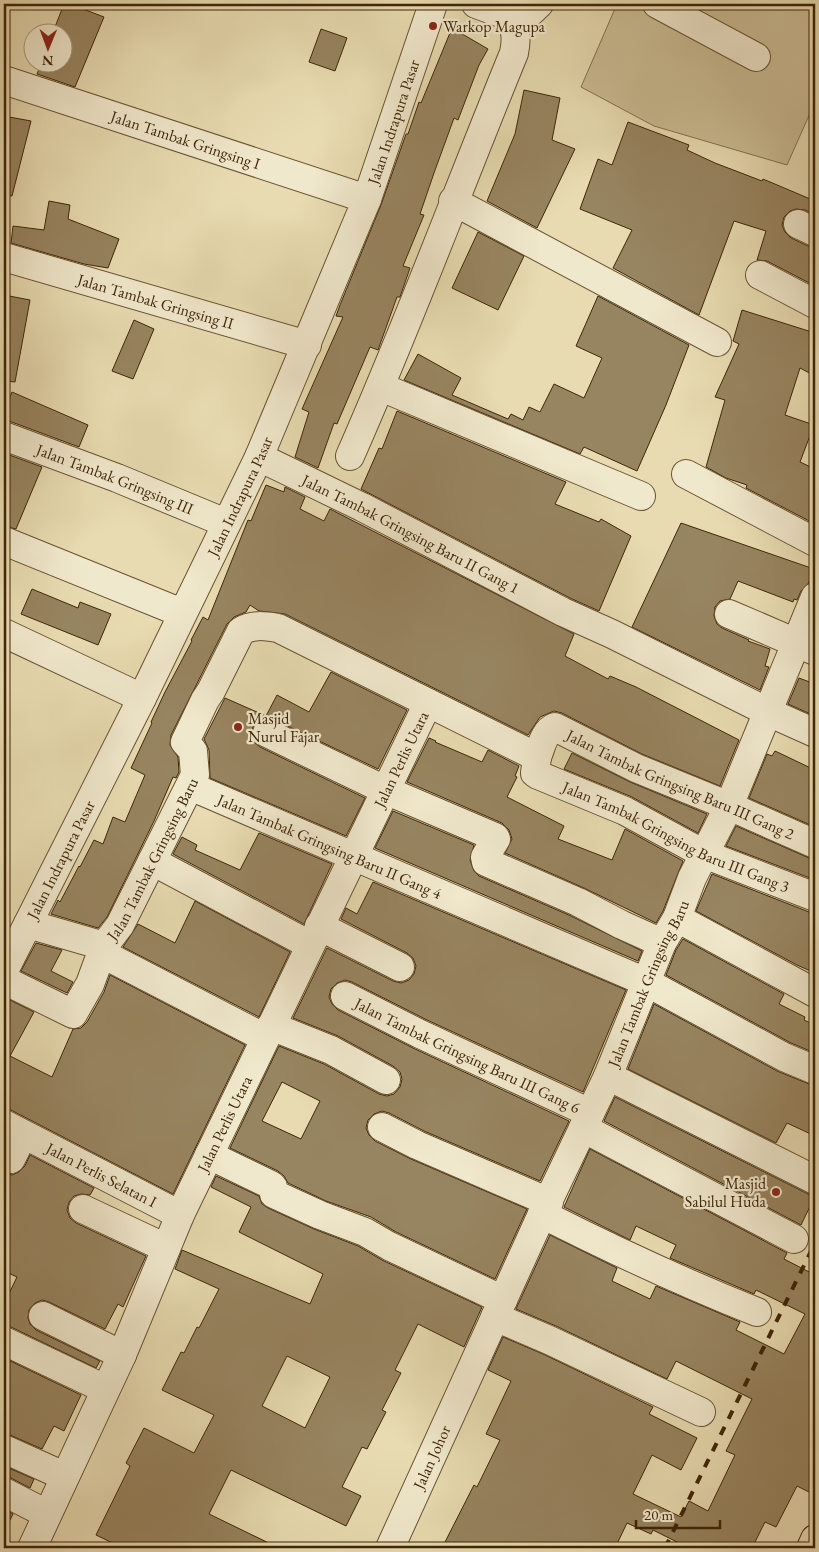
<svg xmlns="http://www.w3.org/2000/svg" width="819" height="1552" viewBox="0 0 819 1552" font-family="'EB Garamond',serif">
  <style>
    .green { fill: #cbbc94; stroke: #85714e }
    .building { fill: #978460; stroke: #3f2608; fill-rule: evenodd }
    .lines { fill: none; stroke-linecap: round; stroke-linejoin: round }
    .minor-casing { stroke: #695332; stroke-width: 30 }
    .highway-casing { stroke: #3f2608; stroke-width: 30 }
    .minor { stroke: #f0e8cc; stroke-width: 28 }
    .highway { stroke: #e8dbb1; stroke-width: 28 }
    .rail { stroke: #3f2608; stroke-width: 4; stroke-dasharray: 9 9; stroke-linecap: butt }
    .poi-dot { fill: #8f2418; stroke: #f0e8cc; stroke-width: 2 }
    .labels { text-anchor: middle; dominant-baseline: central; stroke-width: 4.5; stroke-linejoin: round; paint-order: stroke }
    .poi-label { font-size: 16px; fill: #3f2608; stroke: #f0e8cc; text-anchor: start }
    .street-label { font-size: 16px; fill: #3f2608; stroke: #f0e8cc }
  </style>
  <rect width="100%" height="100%" fill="#e8dbb1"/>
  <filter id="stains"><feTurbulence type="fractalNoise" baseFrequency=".004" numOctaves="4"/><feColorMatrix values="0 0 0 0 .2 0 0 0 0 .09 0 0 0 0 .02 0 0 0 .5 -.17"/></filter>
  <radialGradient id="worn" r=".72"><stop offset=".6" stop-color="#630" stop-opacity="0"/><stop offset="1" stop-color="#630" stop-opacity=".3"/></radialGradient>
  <path class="green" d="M617 4H815V102L787 165 654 126 581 87Z"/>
  <path class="building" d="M64 4H70L104 17 75 87 37 74 42 62H62V32H53Z
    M452 28 488 49 479 65 458 120 454 118 434 173 420 214 424 215 403 266 410 268 400 297H397L378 350 370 347 337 424 334 423 318 468 295 457 309 412 302 409 343 317 336 316 340 305 381 205 406 134H408L419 102 421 103Z
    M321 29 347 38 335 71 309 62Z
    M524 90 560 98 552 140 575 149 537 228 487 201 515 134Z
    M4 116 31 121 12 196 4 195Z
    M628 122 689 145 687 150 715 163 762 181 763 179 815 201V215L805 210 796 209 790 211 784 217 782 225 785 232 791 238 808 246 815 247V286L767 261 757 260 766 231 734 221 699 315 613 268 632 230 580 209 598 159 612 165Z
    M49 201 70 205 68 219 119 239 108 268 84 264 11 243 13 226 44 230Z
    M478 232 524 256 498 310 452 288Z
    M4 295 30 300 15 382 4 381Z
    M598 296 689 345 666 405 637 471 584 447 580 454 404 380 418 354 461 378 452 395 508 419 511 414 523 420 529 407 540 412 554 384 584 398 602 358 576 346Z
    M742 310 815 333V376L800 368 785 415 814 425 800 462 815 469V524L746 488 747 485 726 478 706 467 725 400 715 397 739 344 733 341Z
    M134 320 154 329 133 379 112 371Z
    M12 392 88 425 79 447 9 421H4V412Z
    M397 411 566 482 555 504 599 522 601 519 631 536 599 611 570 598 361 489 379 448 382 449Z
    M4 453 42 467 16 529 4 526Z
    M266 485 284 492 285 487 305 497 300 509 324 521 330 509 574 634 565 656 608 679 610 676 636 687 739 740 720 786 642 754 562 713 554 711 540 717 528 735 285 614 259 611 250 605 246 612 234 617 227 624 171 735 170 745 178 757 179 772 176 778 173 777 154 821 107 917 98 928 51 914 58 900 60 902 79 866 80 867 94 840 103 844 113 817 125 822 145 775 131 768 152 723 151 722 165 692 192 641 191 640 203 617 208 620 248 520 251 521Z
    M681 523 814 569 808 584 801 591 797 600 794 599 793 602 738 581 730 599 720 601 715 607 714 616 717 624 722 628 749 640 748 641 770 649 765 666 769 667 760 690 632 627Z
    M32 589 78 608 80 602 111 614 98 645 21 614Z
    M331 672 407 710 378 769 273 719 265 718 258 720 253 727 252 735 254 742 260 747 365 798 346 836 210 778 209 750 204 739 225 698 266 716 277 695 309 712Z
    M799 678 815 684V716L788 704Z
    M429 738 436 741 435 742 482 762 488 750 519 766 515 776 517 777 507 797 564 826 558 839 612 860 625 829 683 861 663 911 656 923 584 888 505 853 512 839 509 830 502 823 407 782Z
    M775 751 815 770V827L749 798 767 754 772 756Z
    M572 753 630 782 707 814 698 833 632 797 564 769Z
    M393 811 474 845 470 860 474 871 479 876 571 916 642 951 638 961 375 848Z
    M736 826 809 858 815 859V880L726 846Z
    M259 833 332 864 304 924 173 854 182 837 197 845 195 850 240 870Z
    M712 874 809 912H815V973L797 965 696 911Z
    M373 882 626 990 583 1092 427 1020 352 982 345 980 337 983 331 989 329 997 332 1004 338 1010 413 1048 569 1121 540 1181 424 1131 389 1113 382 1111 374 1114 368 1120 366 1128 369 1135 375 1141 411 1159 527 1209 495 1279 396 1232 371 1217 326 1201 288 1183 284 1176 278 1171 230 1148 279 1046 324 1064 379 1094 387 1096 394 1094 400 1087 402 1079 400 1072 393 1066 338 1036 293 1018 327 948 393 981 401 983 409 980 414 974 416 966 413 958 407 953 341 919 346 908 357 914ZM282 1082 320 1101 301 1139 262 1121Z
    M195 901 290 952 259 1017 123 947 138 924 175 943Z
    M683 939 784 994 779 1004 805 1017 804 1020 815 1025V1053L791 1043 666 975 676 950Z
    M36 943 62 950 51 971 73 982 67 993 21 971Z
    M110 975 245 1045 173 1194 11 1110 4 1108V997L34 1012 10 1056 52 1077 73 1029 81 1028 87 1022 104 992Z
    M654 1004 777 1071 809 1084 815 1085V1136L787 1123 776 1143 628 1069Z
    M615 1097 808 1194 815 1196 801 1225 604 1121Z
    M590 1149 787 1253 784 1259 815 1275V1495L797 1486 776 1527 765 1522 752 1548H689L653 1530 651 1534 627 1523 615 1548H442L474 1485 477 1487 500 1440 486 1434 511 1381 488 1370 503 1337 543 1354 653 1407 649 1414 697 1438 681 1470 652 1455 633 1494 681 1517 689 1501 708 1511 735 1455 726 1451 752 1399 676 1361 667 1379 556 1326 516 1309 550 1235 617 1268 612 1281 650 1299 656 1286 740 1322 736 1330 784 1354 805 1314 756 1290 754 1294 670 1258 676 1245 636 1226 630 1240 564 1207Z
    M30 1155 94 1188 90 1195 81 1194 74 1196 69 1202 67 1210 70 1218 76 1223 146 1256 123 1307 118 1304 105 1329 49 1302 42 1300 35 1303 29 1310 28 1318 30 1324 36 1330 100 1361 96 1368 11 1327 4 1326V1304L17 1277 4 1271V1173L12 1175 19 1172 25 1166Z
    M216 1176 259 1196 262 1204 268 1208 314 1229 358 1246 382 1260 482 1307 464 1347 418 1324 395 1370 401 1373 382 1410 386 1412 367 1449 362 1447 342 1487 361 1496 346 1526 231 1470 209 1514 279 1548H123L96 1535 130 1466 126 1463 144 1428 194 1453 214 1415 162 1390 181 1352 184 1353 197 1327 199 1328 219 1289 175 1269 182 1250 310 1304 323 1274 239 1232 251 1207 211 1187ZM287 1356 330 1377 305 1428 262 1406Z
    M4 1358 81 1395 64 1431 54 1426 42 1449 10 1435 4 1434Z
    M4 1466 34 1479 30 1488 11 1478 4 1476Z
    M4 1509 13 1514 4 1532Z"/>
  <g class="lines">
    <g class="minor-casing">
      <g id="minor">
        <path d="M657 4 756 57"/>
        <path d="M515 27 539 4"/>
        <path id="s1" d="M4 80 367 199"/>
        <path d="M453 201 717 342"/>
        <path d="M798 224 815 232"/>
        <path id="s2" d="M4 257 307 345"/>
        <path d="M760 275 815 304"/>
        <path d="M381 387 641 496"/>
        <path id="s3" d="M4 436 117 478 226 523"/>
        <path d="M350 456C409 323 459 187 514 53 517 38 516 30 509 16L476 4"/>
        <path id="s4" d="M259 457 362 507 563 612 612 634 768 712 815 733"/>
        <path d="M686 474 815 542"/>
        <path d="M4 541 182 613"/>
        <path d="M729 614 815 651"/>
        <path d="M4 633 142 698"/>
        <path d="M267 733 385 790 495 837 496 839 485 857 486 862 578 902 622 925 662 943"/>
        <path id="s5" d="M537 757C541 748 544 731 555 727L636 768 729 806 815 844"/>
        <path id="s6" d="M190 786 646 982 784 1057 815 1070"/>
        <path d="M152 861 310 945"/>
        <path d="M677 918 815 993"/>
        <path d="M28 924 104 946"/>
        <path d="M319 926 400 967"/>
        <path d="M101 953 265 1038"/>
        <path id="s7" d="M4 971 142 698 259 457 367 199 433 4"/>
        <path id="s8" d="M4 980 73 1014 90 984 104 946 120 925 195 775 193 751 185 742 205 700 211 691 241 631C253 624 265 626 278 628L537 757 535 773 538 775 625 811 704 854 815 897"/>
        <path id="s9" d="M345 996 420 1034 590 1113"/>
        <path d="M271 1026 331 1050 386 1080"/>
        <path d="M608 1076 815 1180"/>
        <path id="s10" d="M4 1124 180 1215"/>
        <path d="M382 1127 417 1145 549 1202"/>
        <path d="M583 1128 794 1239"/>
        <path d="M209 1155 271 1185 273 1187 274 1194 320 1215 365 1232 389 1246 503 1300"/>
        <path d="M4 1156 11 1159 23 1135"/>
        <path d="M83 1209 166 1248"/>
        <path d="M542 1214C613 1250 684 1283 757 1312"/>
        <path d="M43 1316 122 1355"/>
        <path d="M495 1317 549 1340 701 1412"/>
        <path d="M4 1341 105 1389"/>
        <path d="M4 1449 64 1476"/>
        <path d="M4 1492 47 1514"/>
        <path id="s11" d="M32 1548 122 1355 180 1215 428 703"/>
        <path id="s12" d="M390 1548 542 1214 608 1076 662 943 677 918 692 878 729 806 815 597"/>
      </g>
    </g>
    <g class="highway-casing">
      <path id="highway" d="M811 1548 815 1539"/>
    </g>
    <use href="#minor" class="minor"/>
    <use href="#highway" class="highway"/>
    <path class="rail" d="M665 1548 815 1243"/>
  </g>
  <g class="poi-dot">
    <circle cx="433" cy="26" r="5"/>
    <circle cx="238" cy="727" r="5"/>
    <circle cx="776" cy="1192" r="5"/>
  </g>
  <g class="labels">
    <g class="poi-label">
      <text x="443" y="26">Warkop Magupa</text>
      <text x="248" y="718">Masjid<tspan x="248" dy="18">Nurul Fajar</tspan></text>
      <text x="766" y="1183" text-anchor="end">Masjid<tspan x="766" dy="18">Sabilul Huda</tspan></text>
    </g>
    <g class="street-label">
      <text stroke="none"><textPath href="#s7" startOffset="935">Jalan Indrapura Pasar</textPath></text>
      <text stroke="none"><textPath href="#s1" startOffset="191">Jalan Tambak Gringsing I</textPath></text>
      <text stroke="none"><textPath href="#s2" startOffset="158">Jalan Tambak Gringsing II</textPath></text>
      <text stroke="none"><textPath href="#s3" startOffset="119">Jalan Tambak Gringsing III</textPath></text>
      <text stroke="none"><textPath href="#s7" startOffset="530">Jalan Indrapura Pasar</textPath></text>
      <text stroke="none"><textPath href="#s4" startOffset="170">Jalan Tambak Gringsing Baru II Gang 1</textPath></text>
      <text stroke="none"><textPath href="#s11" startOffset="871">Jalan Perlis Utara</textPath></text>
      <text stroke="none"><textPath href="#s5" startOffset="174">Jalan Tambak Gringsing Baru III Gang 2</textPath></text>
      <text stroke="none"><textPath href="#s8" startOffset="1005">Jalan Tambak Gringsing Baru III Gang 3</textPath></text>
      <text stroke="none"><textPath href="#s6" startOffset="152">Jalan Tambak Gringsing Baru II Gang 4</textPath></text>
      <text stroke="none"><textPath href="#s8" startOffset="252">Jalan Tambak Gringsing Baru</textPath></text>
      <text stroke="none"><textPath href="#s7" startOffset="125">Jalan Indrapura Pasar</textPath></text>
      <text stroke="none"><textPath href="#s12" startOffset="621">Jalan Tambak Gringsing Baru</textPath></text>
      <text stroke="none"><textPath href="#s9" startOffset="136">Jalan Tambak Gringsing Baru III Gang 6</textPath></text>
      <text stroke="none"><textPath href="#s11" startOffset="466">Jalan Perlis Utara</textPath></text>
      <text stroke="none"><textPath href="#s10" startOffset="110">Jalan Perlis Selatan I</textPath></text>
      <text stroke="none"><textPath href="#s12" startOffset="100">Jalan Johor</textPath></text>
    </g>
  </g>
  <rect width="819" height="1552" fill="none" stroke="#e8dbb1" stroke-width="20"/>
  <rect x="5" y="5" width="809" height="1542" fill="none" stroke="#3f2608" stroke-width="2.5"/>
  <rect x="10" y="10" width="799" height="1532" fill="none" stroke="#3f2608"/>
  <g transform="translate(48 48) rotate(181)"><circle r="24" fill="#f0e8cc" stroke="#a99a7e"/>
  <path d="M0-4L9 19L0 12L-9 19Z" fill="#8f2418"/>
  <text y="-8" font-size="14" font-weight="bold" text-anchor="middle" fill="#3f2608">N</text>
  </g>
  <path d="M636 1520v8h84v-8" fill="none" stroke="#3f2608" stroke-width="2.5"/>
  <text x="644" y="1520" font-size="15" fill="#3f2608" stroke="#f0e8cc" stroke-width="4" paint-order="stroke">20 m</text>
  <rect width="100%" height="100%" filter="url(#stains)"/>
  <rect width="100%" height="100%" fill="url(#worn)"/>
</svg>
